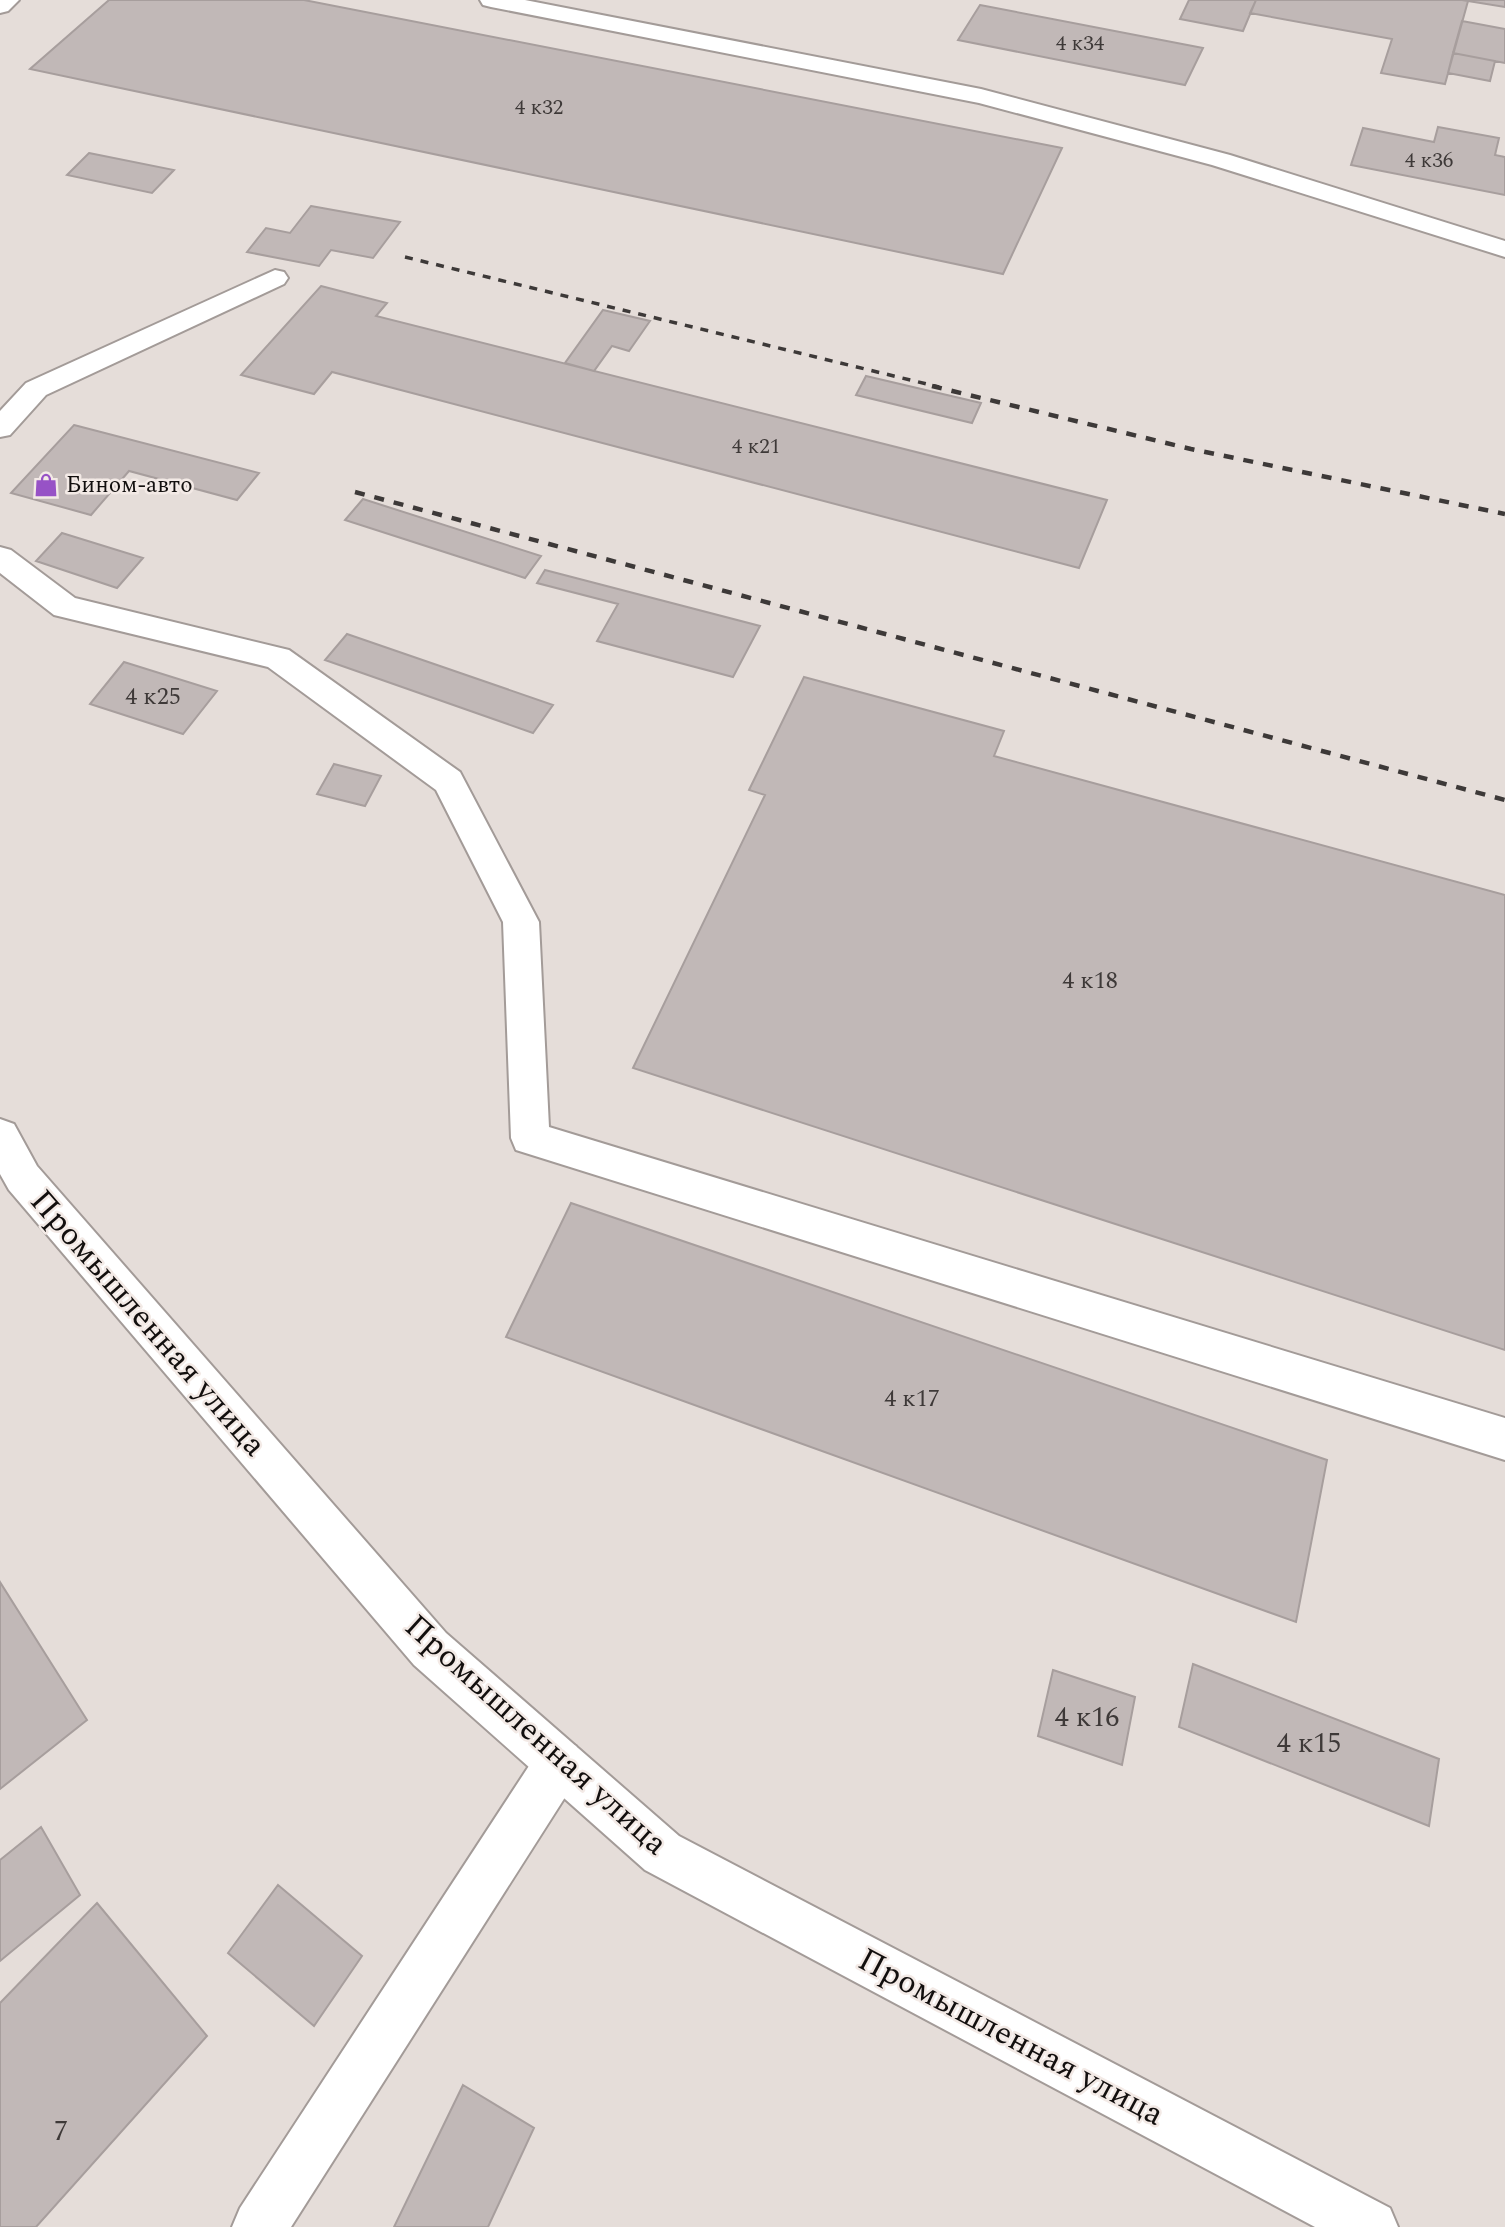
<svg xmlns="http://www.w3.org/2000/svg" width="1505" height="2227" viewBox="0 0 1505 2227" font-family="Spectral,serif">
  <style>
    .building { fill: #c1b8b7; stroke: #a79e9d; stroke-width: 2 }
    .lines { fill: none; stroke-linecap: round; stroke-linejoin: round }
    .minor-casing { stroke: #a39b98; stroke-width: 4 }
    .major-casing { stroke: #a39b98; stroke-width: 4 }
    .minor { fill: #fff; fill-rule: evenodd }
    .major { fill: #fff; fill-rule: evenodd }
    .rail-far1 { stroke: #3d3938; stroke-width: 3.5; stroke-dasharray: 8 8; stroke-linecap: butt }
    .rail { stroke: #3d3938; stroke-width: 4.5; stroke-dasharray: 10 10; stroke-linecap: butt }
    .labels { text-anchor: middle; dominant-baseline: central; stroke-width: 5; stroke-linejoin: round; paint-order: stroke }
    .far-number-label { font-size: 21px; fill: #3e3938 }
    .far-poi-label { font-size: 23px; fill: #120f0e; stroke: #f3eae6; text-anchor: start }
    .number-label { font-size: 24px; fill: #3e3938 }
    .near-number-label { font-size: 28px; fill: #3e3938 }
    .near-street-label { font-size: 33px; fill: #120f0e; stroke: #f3eae6 }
  </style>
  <rect width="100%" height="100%" fill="#e5ddd9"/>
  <path class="building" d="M109 0H304L1062 148 1003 274 30 69Z
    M1189 0H1256L1243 31 1180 19Z
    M1256 0H1462L1468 1 1445 84 1381 73 1392 39 1250 13Z
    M1462 0H1505V7L1468 1Z
    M980 5 1203 48 1185 85 958 40Z
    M1462 21 1505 29V63L1453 53Z
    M1453 53 1495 61 1490 81 1448 73Z
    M1438 127 1499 138 1495 155 1505 157V195L1351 165 1363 128 1434 142Z
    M89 153 174 170 152 193 67 175Z
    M311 206 400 222 373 258 331 250 319 266 247 252 266 228 290 233Z
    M321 286 387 303 376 316 1107 500 1079 568 332 372 314 394 241 375Z
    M603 310 650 321 629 351 612 346 594 371 565 363Z
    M866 376 981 403 972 423 856 395Z
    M74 425 259 473 237 500 129 471 91 515 11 493Z
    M363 499 541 556 525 578 345 520Z
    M62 533 143 558 117 588 36 561Z
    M545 570 760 626 733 677 597 641 618 604 537 583Z
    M347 634 553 705 533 733 325 660Z
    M124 662 217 691 183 734 90 704Z
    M804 677 1004 731 994 756 1505 895V1350L633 1068 765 795 749 790Z
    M334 764 381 776 365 806 317 794Z
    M571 1203 1327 1460 1296 1622 506 1337Z
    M0 1582 87 1720 0 1789Z
    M1193 1664 1439 1759 1429 1826 1179 1727Z
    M1053 1670 1135 1697 1122 1765 1038 1736Z
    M41 1827 80 1895 0 1961V1860Z
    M278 1885 362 1956 314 2026 228 1953Z
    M97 1903 207 2036 36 2227H0V2003Z
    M463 2085 534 2128 488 2227H394Z"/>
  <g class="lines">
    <g class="minor-casing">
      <path id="minor" d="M0 0H19L8 11 0 13Z
        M480 0H525L981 89 1230 155 1505 241V257L1212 165 979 103 491 7 483 5Z
        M275 270 284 272 288 278 284 284 46 395 10 435 0 437V411L26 383Z
        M0 547 11 550 75 598 289 650 460 772 539 922 549 1127 1505 1418V1460L516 1150 511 1138 503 922 436 790 268 667 54 615 0 573Z
        M559 1739 576 1746 583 1763 576 1780 291 2227H232L240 2208 542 1746Z"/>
    </g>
    <g class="major-casing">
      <path id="major" d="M0 1119 14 1124 37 1166 446 1633 679 1836 1390 2208 1398 2227H1315L645 1870 414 1665 9 1190 0 1174Z"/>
    </g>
    <use href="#minor" class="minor"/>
    <use href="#major" class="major"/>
    <path class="rail-far1" d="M405 257 939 387"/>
    <path class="rail" d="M932 386 1191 449 1505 514
      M355 492 1505 800"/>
  </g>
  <defs>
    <g id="shop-bare" transform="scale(1.89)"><path d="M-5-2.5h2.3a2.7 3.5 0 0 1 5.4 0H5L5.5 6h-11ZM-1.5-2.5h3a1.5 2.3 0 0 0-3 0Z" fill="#9752c6" stroke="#f3eae6" stroke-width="2.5" paint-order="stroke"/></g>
  </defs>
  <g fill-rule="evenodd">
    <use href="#shop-bare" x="46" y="485"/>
  </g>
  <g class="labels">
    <g class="far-number-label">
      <text x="1080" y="44">4 к34</text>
      <text x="539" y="108">4 к32</text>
      <text x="1429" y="161">4 к36</text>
      <text x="756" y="447">4 к21</text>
    </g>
    <g class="far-poi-label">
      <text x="66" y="485">Бином-авто</text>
    </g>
    <g class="number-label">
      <text x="153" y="697">4 к25</text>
      <text x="1090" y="981">4 к18</text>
      <text x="912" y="1399">4 к17</text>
    </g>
    <g class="near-number-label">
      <text x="1087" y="1717">4 к16</text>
      <text x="1309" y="1743">4 к15</text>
      <text x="61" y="2131">7</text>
    </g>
    <g class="near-street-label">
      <text transform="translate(148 1323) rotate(49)">Промышленная улица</text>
      <text transform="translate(536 1735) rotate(42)">Промышленная улица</text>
      <text transform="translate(1011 2037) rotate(28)">Промышленная улица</text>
    </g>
  </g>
</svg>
